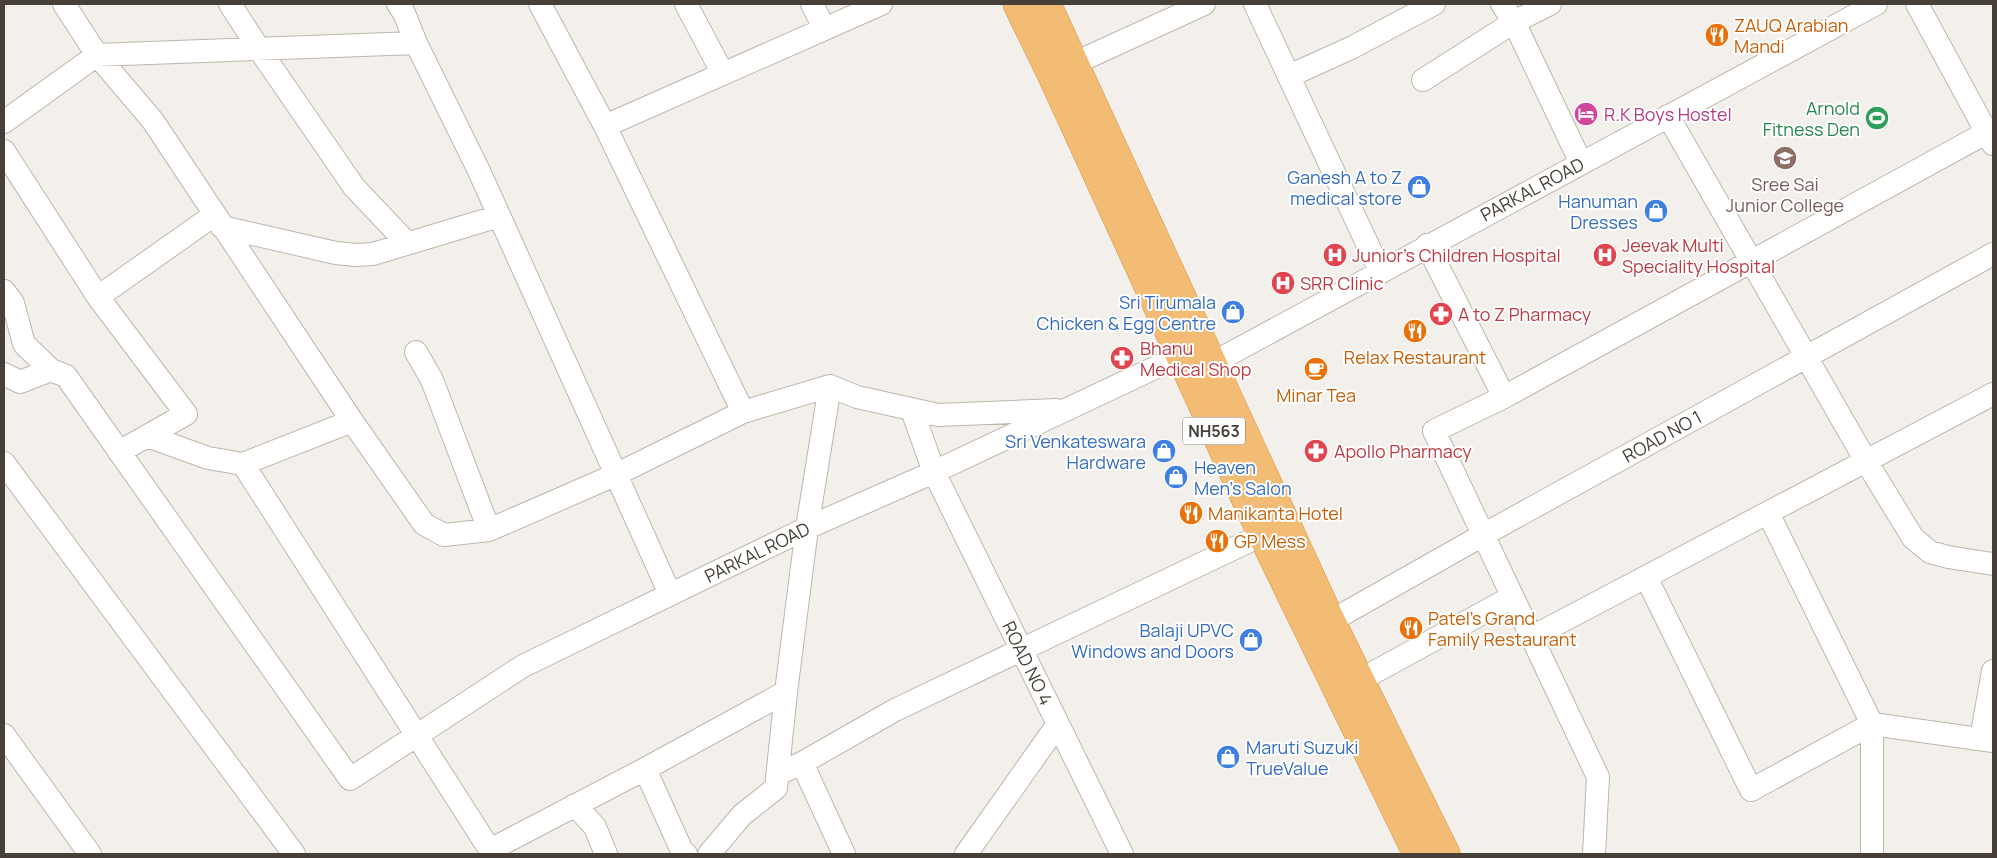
<svg xmlns="http://www.w3.org/2000/svg" width="1997" height="858" viewBox="0 0 1997 858" font-family="Manrope,sans-serif">
  <style>
    .lines { fill: none; stroke-linecap: round; stroke-linejoin: round }
    .minor-casing { stroke: #beb6ad; stroke-width: 24 }
    .highway-casing { stroke: #d29045; stroke-width: 29 }
    .minor { stroke: #fff; stroke-width: 22 }
    .highway { stroke: #f3bc75; stroke-width: 28 }
    .labels { text-anchor: middle; dominant-baseline: central; stroke-width: 4; stroke-linejoin: round; paint-order: stroke }
    .shield { fill: #fff; stroke: #7e7974; stroke-width: 1 }
    .shield-label { font-size: 16px; font-weight: bold; fill: #474038 }
    .food-label { font-size: 18px; fill: #c56008; stroke: #fff; text-anchor: start }
    .leisure-label { font-size: 18px; fill: #27864d; stroke: #fff; text-anchor: end }
    .hotel-label { font-size: 18px; fill: #b23c85; stroke: #fff; text-anchor: start }
    .shop-label { font-size: 18px; fill: #366cbe; stroke: #fff; text-anchor: end }
    .education-label { font-size: 18px; fill: #785e54; stroke: #fff }
    .street-label { font-size: 18px; fill: #474038; stroke: #fff }
    .health-label { font-size: 18px; fill: #be3a42; stroke: #fff; text-anchor: start }
  </style>
  <rect width="100%" height="100%" fill="#f3efea"/>
  <g class="lines">
    <g class="minor-casing">
      <path id="minor" d="M230 4 259 49 354 187 407 243
        M398 4 404 13 416 43 479 171 670 594
        M540 4 605 126 743 412
        M686 4 723 74
        M812 4 824 28
        M1255 4 1380 271
        M1502 4 1514 22 1581 163
        M1917 4 1993 144
        M97 55 153 121 352 421 424 524 444 535 489 530 615 475 743 412 830 386 807 528 786 692 776 788 742 815 709 854
        M97 55 416 43
        M1075 63 1204 4
        M1289 76 1351 48 1434 4
        M1423 80 1514 22 1550 4
        M1668 116 1866 461 1913 538 1930 552 1948 557 1993 564
        M4 122 97 55 64 4
        M605 126 881 4
        M4 151 98 297 186 414 119 452
        M222 227 336 253 356 255 373 254 499 216
        M1427 245 1504 397
        M4 291 13 303 24 344 51 370
        M98 297 214 215
        M416 352 432 380 489 530
        M1198 371 1876 4
        M4 374 20 382 51 370 66 376 350 779 523 666 807 528 934 472 1180 356
        M830 386 857 397 938 415 1057 410
        M912 410 934 472 1122 854
        M147 436 208 458 243 464 352 421
        M4 463 294 854
        M243 464 490 850 645 769 786 692
        M1768 513 1872 724V854
        M1646 577 1751 790 1872 724 1993 741
        M1331 621 1483 535 1993 254
        M1532 637 1993 394
        M1360 680 1512 597
        M4 735 90 854
        M1981 739 1993 671
        M802 763 844 854
        M645 769 682 851 686 854
        M778 774 802 763 895 710 1262 535
        M575 805 595 827 606 854
        M966 854 1058 724
        M1594 854 1598 777 1434 431 1504 397 1993 129"/>
    </g>
    <g class="highway-casing">
      <path id="highway" d="M1017 4 1052 76 1262 535 1417 854
        M1047 4 1331 621 1446 854"/>
    </g>
    <use href="#minor" class="minor"/>
    <use href="#highway" class="highway"/>
  </g>
  <defs>
    <g id="restaurant-disc" transform="scale(1.25)"><circle r="9.5" fill="#e8710a" stroke="#fff"/><path d="M-5-6h1v4h1v-4h1v4h1v-4h1v5L-1.5 .5V6h-2V.5L-5-1ZM5-6V6H3V1.5H1.5Q1.5-4 5-6Z" fill="#fff"/></g>
    <g id="hotel-disc" transform="scale(1.25)"><circle r="9.5" fill="#d1479c" stroke="#fff"/><path d="M-6-4.5h1.5V1H6V5H4.5V3h-9V5H-6ZM-4 0a1.8 1.8 0 1 1 3.6 0ZM.5 0V-2.5h3Q6-2.5 6 0Z" fill="#fff"/></g>
    <g id="stadium-disc" transform="scale(1.25)"><circle r="9.5" fill="#2e9e5b" stroke="#fff"/><path d="M0-5a6.5 5 0 1 0 0 10a6.5 5 0 1 0 0-10ZM-3.5-1.8h7v3.6h-7Z" fill="#fff"/></g>
    <g id="school-disc" transform="scale(1.25)"><circle r="9.5" fill="#8d6e63" stroke="#fff"/><path d="M0-5L7-2L0 1L-7-2ZM-4 1L0 2.5L4 1V4Q0 6-4 4Z" fill="#fff"/></g>
    <g id="shop-disc" transform="scale(1.25)"><circle r="9.5" fill="#3f7fe0" stroke="#fff"/><path d="M-5-2.5h2.3a2.7 3.5 0 0 1 5.4 0H5L5.5 6h-11ZM-1.5-2.5h3a1.5 2.3 0 0 0-3 0Z" fill="#fff"/></g>
    <g id="hospital-disc" transform="scale(1.25)"><circle r="9.5" fill="#e0444e" stroke="#fff"/><path d="M-5-5h3v3.5h4V-5h3V5h-3V1.5h-4V5h-3Z" fill="#fff"/></g>
    <g id="pharmacy-disc" transform="scale(1.25)"><circle r="9.5" fill="#e0444e" stroke="#fff"/><path d="M-2-6h4v4h4v4h-4v4h-4v-4h-4v-4h4Z" fill="#fff"/></g>
    <g id="cafe-disc" transform="scale(1.25)"><circle r="9.5" fill="#e8710a" stroke="#fff"/><path d="M-5.5-4.5H6V0H3Q3 3.5 0 3.5H-2.5Q-5.5 3.5-5.5 0ZM3-3.2v2h1.7v-2ZM-6 4.5H4V6H-6Z" fill="#fff"/></g>
  </defs>
  <g fill-rule="evenodd">
    <use href="#restaurant-disc" x="1717" y="35"/>
    <use href="#hotel-disc" x="1586" y="114"/>
    <use href="#stadium-disc" x="1877" y="118"/>
    <use href="#school-disc" x="1785" y="158"/>
    <use href="#shop-disc" x="1419" y="187"/>
    <use href="#shop-disc" x="1656" y="211"/>
    <use href="#hospital-disc" x="1335" y="255"/>
    <use href="#hospital-disc" x="1605" y="255"/>
    <use href="#hospital-disc" x="1283" y="283"/>
    <use href="#shop-disc" x="1233" y="312"/>
    <use href="#pharmacy-disc" x="1441" y="314"/>
    <use href="#restaurant-disc" x="1415" y="331"/>
    <use href="#pharmacy-disc" x="1122" y="358"/>
    <use href="#cafe-disc" x="1316" y="369"/>
    <use href="#shop-disc" x="1164" y="451"/>
    <use href="#pharmacy-disc" x="1316" y="451"/>
    <use href="#shop-disc" x="1176" y="477"/>
    <use href="#restaurant-disc" x="1191" y="513"/>
    <use href="#restaurant-disc" x="1217" y="541"/>
    <use href="#restaurant-disc" x="1411" y="628"/>
    <use href="#shop-disc" x="1251" y="640"/>
    <use href="#shop-disc" x="1228" y="757"/>
  </g>
  <g class="labels">
    <rect class="shield" x="1183" y="417.5" width="62" height="27" rx="4"/>
    <g class="shield-label">
      <text x="1214" y="431">NH563</text>
    </g>
    <g class="food-label">
      <text x="1734" y="25">ZAUQ Arabian<tspan x="1734" dy="21">Mandi</tspan></text>
      <text x="1415" y="357" text-anchor="middle">Relax Restaurant</text>
      <text x="1316" y="395" text-anchor="middle">Minar Tea</text>
      <text x="1208" y="513">Manikanta Hotel</text>
      <text x="1234" y="541">GP Mess</text>
      <text x="1428" y="618">Patel's Grand<tspan x="1428" dy="21">Family Restaurant</tspan></text>
    </g>
    <g class="leisure-label">
      <text x="1860" y="108">Arnold<tspan x="1860" dy="21">Fitness Den</tspan></text>
    </g>
    <g class="hotel-label">
      <text x="1604" y="114">R.K Boys Hostel</text>
    </g>
    <g class="shop-label">
      <text x="1402" y="177">Ganesh A to Z<tspan x="1402" dy="21">medical store</tspan></text>
      <text x="1638" y="201">Hanuman<tspan x="1638" dy="21">Dresses</tspan></text>
      <text x="1216" y="302">Sri Tirumala<tspan x="1216" dy="21">Chicken &amp; Egg Centre</tspan></text>
      <text x="1146" y="441">Sri Venkateswara<tspan x="1146" dy="21">Hardware</tspan></text>
      <text x="1194" y="467" text-anchor="start">Heaven<tspan x="1194" dy="21">Men's Salon</tspan></text>
      <text x="1234" y="630">Balaji UPVC<tspan x="1234" dy="21">Windows and Doors</tspan></text>
      <text x="1246" y="747" text-anchor="start">Maruti Suzuki<tspan x="1246" dy="21">TrueValue</tspan></text>
    </g>
    <g class="education-label">
      <text x="1785" y="184">Sree Sai<tspan x="1785" dy="21">Junior College</tspan></text>
    </g>
    <g class="street-label">
      <text transform="translate(1532 189) rotate(-28)">PARKAL ROAD</text>
      <text transform="translate(1662 436) rotate(-29)">ROAD NO 1</text>
      <text transform="translate(757 552) rotate(-26)">PARKAL ROAD</text>
      <text transform="translate(1028 663) rotate(64)">ROAD NO 4</text>
    </g>
    <g class="health-label">
      <text x="1622" y="245">Jeevak Multi<tspan x="1622" dy="21">Speciality Hospital</tspan></text>
      <text x="1352" y="255">Junior's Children Hospital</text>
      <text x="1300" y="283">SRR Clinic</text>
      <text x="1458" y="314">A to Z Pharmacy</text>
      <text x="1140" y="348">Bhanu<tspan x="1140" dy="21">Medical Shop</tspan></text>
      <text x="1334" y="451">Apollo Pharmacy</text>
    </g>
  </g>
  <rect width="1997" height="858" fill="none" stroke="#474038" stroke-width="10"/>
</svg>
